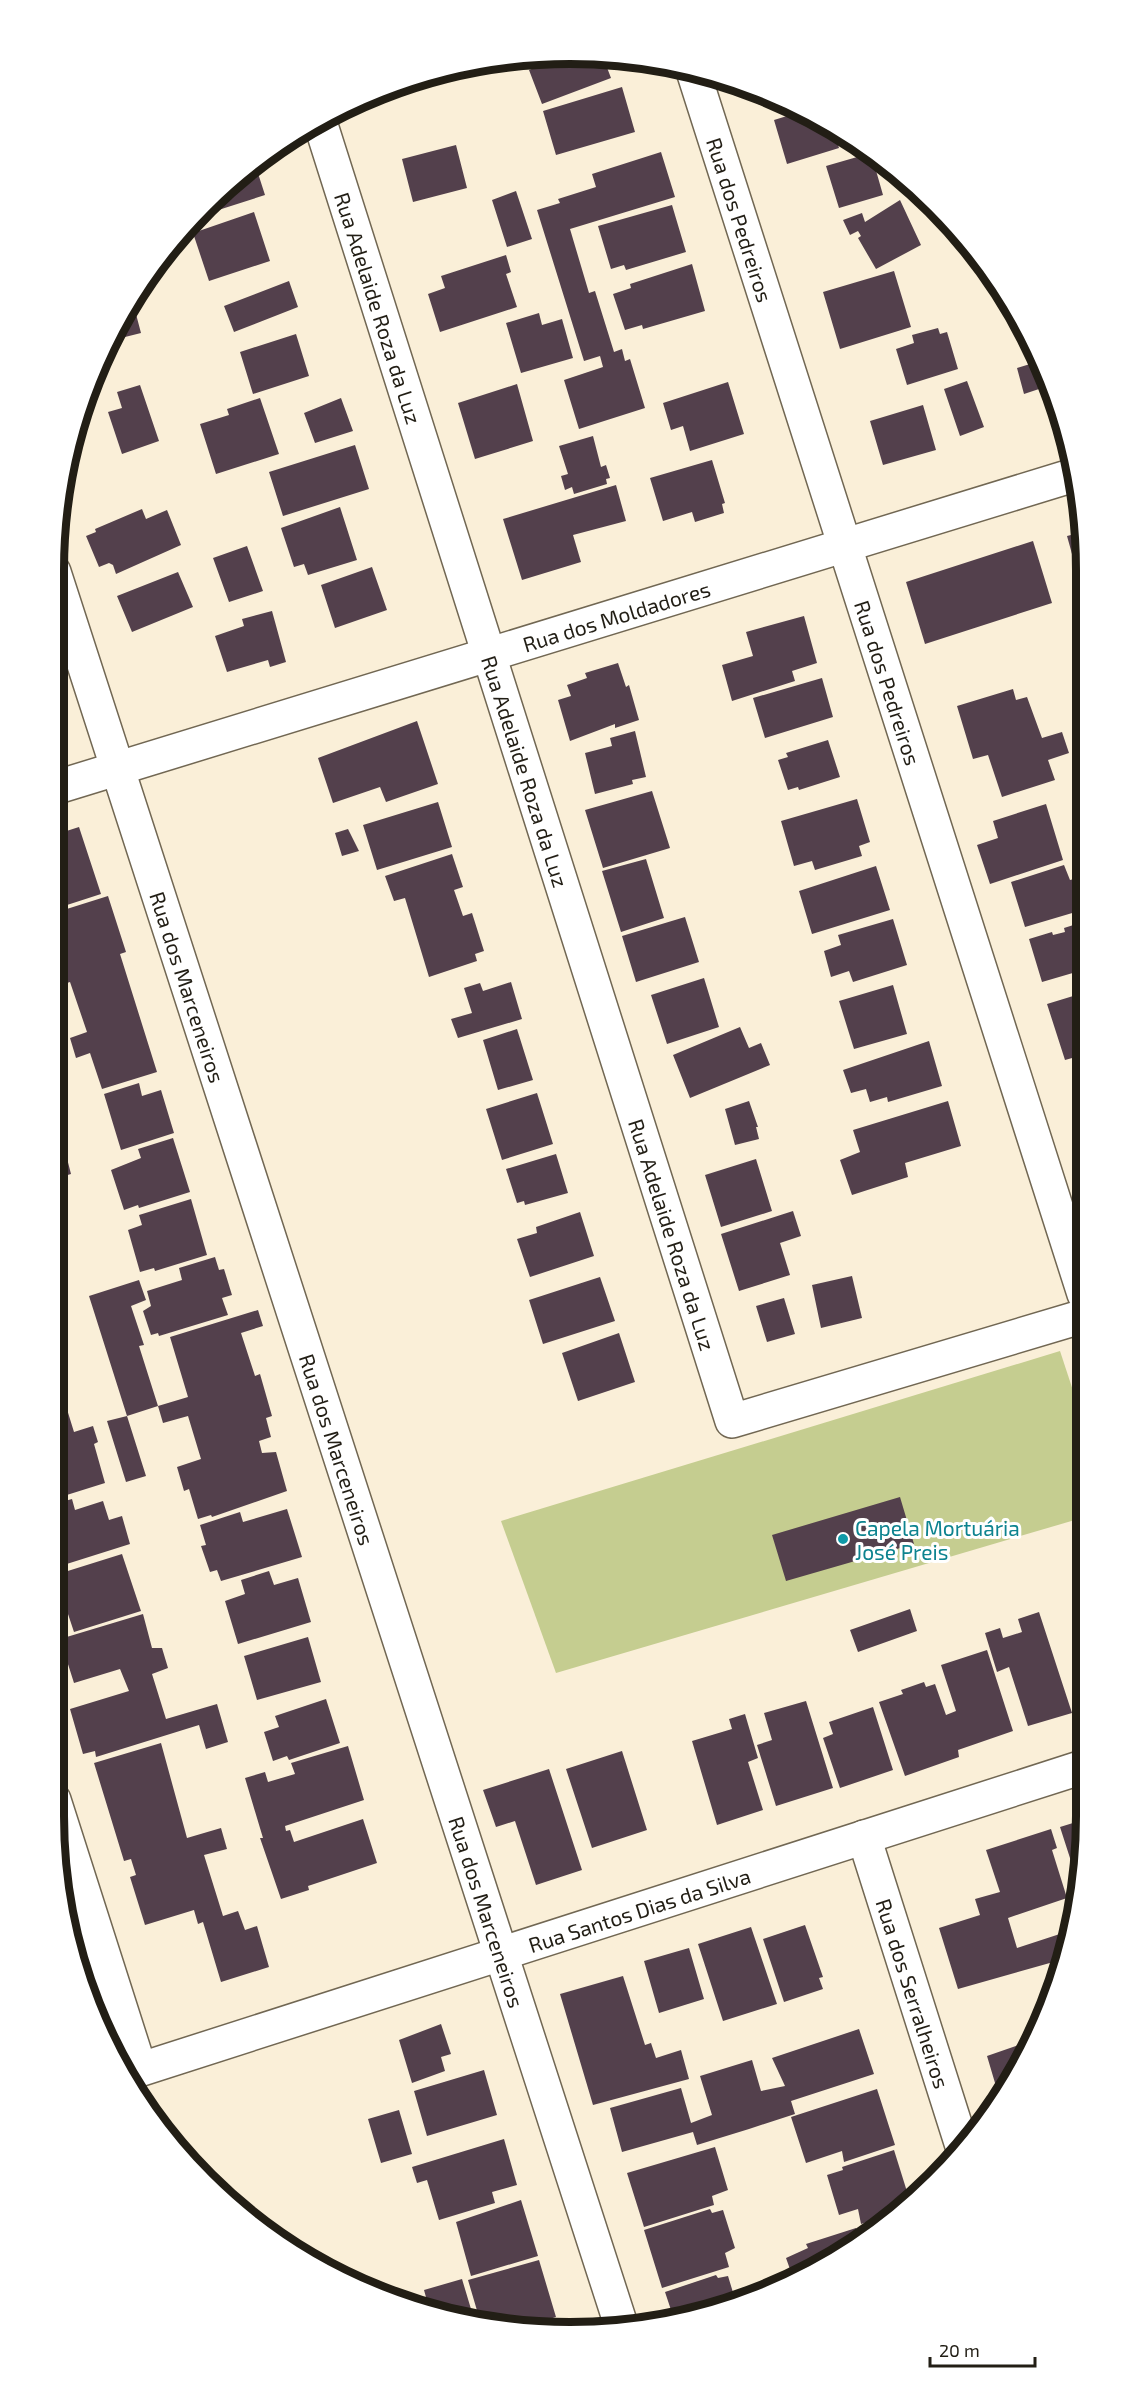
<svg xmlns="http://www.w3.org/2000/svg" width="1140" height="2387" viewBox="0 0 1140 2387" font-family="'Exo 2',sans-serif">
  <style>
    .green { fill: #c5cd90 }
    .building { fill: #53404c }
    .lines { fill: none; stroke-linecap: round; stroke-linejoin: round }
    .minor-casing { stroke: #716753; stroke-width: 36 }
    .minor { stroke: #fff; stroke-width: 33 }
    .culture-dot { fill: #0f9aa8; stroke: #fff; stroke-width: 2 }
    .labels { text-anchor: middle; dominant-baseline: central; stroke-width: 6; stroke-linejoin: round; paint-order: stroke }
    .street-label { font-size: 21px; fill: #221e15; stroke: #fff }
    .culture-label { font-size: 21px; fill: #0d838f; stroke: #fff; text-anchor: start }
    .rim { fill: none; stroke: #221e15; stroke-width: 8 }
  </style>
  <rect width="100%" height="100%" fill="#faefd8"/>
  <path class="green" d="M1060 1351 1085 1427V1517L556 1673 501 1521Z"/>
  <path class="building" d="M570 54 603 57 611 78 542 104 529 70Z
    M622 87 635 132 556 155 543 111Z
    M754 89 767 93 778 99 759 105Z
    M800 112 834 131 839 148 787 164 774 120Z
    M456 145 467 188 413 202 402 159Z
    M661 152 675 197 570 229 589 293 595 291 614 352 622 349 625 361 630 359 645 408 579 429 564 380 603 367 600 356 584 361 537 210 560 203 558 199 596 187 592 174Z
    M871 153 883 195 839 208 826 166Z
    M255 164 265 195 209 213 206 204Z
    M516 191 532 239 507 247 492 200Z
    M900 200 921 245 876 269 858 238 861 236 858 231 850 235 843 220 862 213 865 222Z
    M672 205 686 252 626 270 624 265 611 269 598 226Z
    M254 212 270 261 209 281 193 233Z
    M506 255 511 272 506 274 517 307 440 332 428 294 445 288 441 276Z
    M692 264 705 311 643 329 642 325 625 330 613 294 631 288 630 284Z
    M894 271 911 327 840 349 823 292Z
    M289 281 298 307 234 332 224 306Z
    M132 299 141 333 121 338 118 326Z
    M539 313 542 325 562 319 573 358 521 373 506 323Z
    M938 328 940 334 947 332 958 369 907 385 896 349 914 343 912 335Z
    M296 334 309 376 253 394 240 352Z
    M1040 361 1047 372 1056 408 1049 411 1042 388 1024 394 1017 368Z
    M967 381 984 427 960 436 944 389Z
    M728 382 744 434 690 451 683 426 671 430 663 403Z
    M517 384 533 441 475 459 458 403Z
    M140 385 159 441 122 454 108 412 122 408 117 392Z
    M260 398 279 454 216 474 200 424 229 415 227 409Z
    M341 398 353 431 315 443 304 413Z
    M923 405 936 450 883 465 870 421Z
    M593 436 601 467 606 465 610 478 606 479 607 484 574 494 572 487 565 490 561 476 568 474 559 446Z
    M355 445 369 489 283 516 269 472Z
    M712 460 725 503 722 504 724 513 695 522 692 512 663 521 650 478Z
    M616 485 626 521 573 535 581 562 522 580 503 519Z
    M340 507 357 560 308 575 304 564 294 567 281 528Z
    M142 509 146 519 167 510 181 545 116 574 113 565 109 563 99 567 86 536 96 532 95 529Z
    M1082 526V570L1077 572 1067 536 1079 533 1077 528Z
    M1033 541 1052 603 925 644 906 582Z
    M247 546 263 591 229 602 213 558Z
    M372 567 387 610 335 628 321 585Z
    M178 572 193 607 132 632 117 596Z
    M272 611 286 662 270 667 268 660 227 672 215 636 244 626 242 619Z
    M804 616 817 663 792 671 795 681 732 701 722 665 753 656 746 632Z
    M618 663 626 687 629 685 639 720 615 728V724L570 741 558 700 571 696 567 685 587 678 585 673Z
    M822 678 833 717 765 738 753 698Z
    M1013 689 1016 700 1027 697 1042 738 1062 732 1069 753 1048 760 1055 780 1002 797 988 755 973 759 957 706Z
    M417 721 438 784 386 802 380 787 333 803 318 758Z
    M635 731 646 777 632 780 633 784 595 794 585 753 612 746 610 738Z
    M828 740 840 777 799 790 798 787 788 790 778 760 788 757 786 753Z
    M652 791 670 848 603 868 585 810Z
    M857 799 870 842 859 846 862 856 815 870 812 861 794 866 781 821Z
    M438 802 452 847 377 870 363 825Z
    M1046 804 1063 860 990 884 977 845 998 838 993 821Z
    M79 827 101 894 67 905 63 890 54 893V835Z
    M348 829 359 851 342 856 335 833Z
    M452 854 463 887 454 890 463 916 472 913 484 951 475 954 477 961 429 977 405 898 394 901 385 876Z
    M646 859 664 918 621 932 602 871Z
    M1064 865 1070 880 1083 877V903L1077 905 1079 911 1025 927 1011 882Z
    M876 866 890 910 812 934 799 891Z
    M108 896 126 952 120 954 157 1072 102 1089 90 1053 76 1058 70 1038 87 1032 70 982 67 983 64 972 54 975V913Z
    M685 917 699 962 636 982 622 936Z
    M893 919 907 965 853 982 849 971 831 977 824 951 841 945 838 935Z
    M1083 922V970L1042 982 1029 939 1052 932 1053 935 1065 932 1064 928Z
    M704 978 719 1027 667 1044 651 995Z
    M511 982 522 1019 458 1038 451 1019 472 1013 464 988 480 983 483 991Z
    M893 985 907 1034 854 1049 839 1001Z
    M1083 993V1055L1065 1060 1047 1004Z
    M740 1027 749 1048 761 1043 770 1065 690 1098 673 1055Z
    M517 1029 533 1080 498 1090 483 1040Z
    M929 1041 942 1086 888 1102 887 1097 870 1102 866 1089 851 1093 843 1070Z
    M139 1083 142 1096 161 1090 174 1133 121 1150 104 1094Z
    M537 1093 553 1144 502 1160 486 1109Z
    M749 1101 758 1127H756L759 1139 735 1145 725 1109Z
    M948 1101 961 1146 905 1163 908 1177 852 1195 840 1160 860 1152 853 1130Z
    M55 1112 71 1174 54 1179V1112Z
    M173 1138 190 1192 139 1208 138 1205 124 1210 111 1170 141 1158 138 1149Z
    M556 1154 568 1193 525 1205 524 1201 517 1203 506 1169Z
    M756 1159 772 1211 721 1227 705 1175Z
    M191 1199 207 1255 155 1271 154 1268 140 1272 128 1230 142 1225 139 1215Z
    M793 1211 801 1236 780 1243 790 1275 739 1291 721 1234Z
    M580 1212 594 1256 530 1277 517 1239 537 1233 536 1227Z
    M215 1257 219 1270 224 1269 232 1295 222 1298 228 1315 159 1336 158 1333 151 1335 143 1311 151 1306 147 1291 182 1280 179 1268Z
    M852 1276 862 1318 821 1328 812 1285Z
    M600 1277 615 1321 543 1344 529 1300Z
    M139 1280 146 1300 131 1306 144 1345 139 1346 158 1406 127 1416 89 1296Z
    M784 1298 795 1334 767 1342 756 1306Z
    M258 1310 263 1326 241 1333 255 1376 260 1374 272 1416 266 1418 271 1437 259 1441 262 1453 276 1452 287 1491 212 1517 211 1515 198 1519 189 1489 184 1491 177 1467 201 1459 188 1416 163 1423 158 1406 188 1397 170 1337Z
    M57 1315 63 1332 54 1335V1316Z
    M619 1333 635 1382 578 1401 562 1353Z
    M54 1342 63 1369 54 1372Z
    M57 1377 74 1432 93 1426 98 1442 94 1444 105 1483 54 1499V1378Z
    M127 1416 146 1476 126 1482 107 1421Z
    M900 1497 914 1544 786 1581 772 1535Z
    M72 1499 75 1510 103 1501 109 1520 122 1516 130 1544 54 1568V1504Z
    M287 1509 302 1557 221 1581 217 1570 210 1572 201 1546 206 1545 200 1525 240 1512 243 1522Z
    M122 1554 141 1611 74 1632 55 1575Z
    M269 1571 274 1585 298 1578 311 1622 238 1644 225 1601 245 1594 241 1580Z
    M910 1609 917 1631 858 1652 850 1630Z
    M1039 1612 1072 1713 1028 1726 1009 1667 997 1672 985 1633 1000 1628 1003 1638 1022 1632 1018 1619Z
    M143 1614 152 1648H162L168 1668 152 1674 166 1719 217 1704 228 1742 206 1749 199 1725 96 1757 95 1751 83 1754 70 1709 129 1691 120 1669 74 1683 60 1639Z
    M308 1637 321 1682 257 1700 244 1656Z
    M987 1650 1013 1731 958 1750 959 1757 905 1776 879 1702 903 1694 901 1690 924 1682 926 1687 935 1684 946 1715 956 1711 941 1665Z
    M326 1699 340 1743 289 1760 287 1756 273 1761 264 1732 279 1727 275 1716Z
    M806 1701 833 1788 776 1806 757 1745 772 1740 764 1713Z
    M873 1707 893 1770 840 1788 823 1738 833 1734 829 1722Z
    M745 1714 758 1758 748 1762 763 1810 717 1825 692 1741 732 1729 729 1719Z
    M161 1743 187 1838 221 1828 227 1849 204 1855 223 1916 238 1911 245 1930 257 1926 269 1967 221 1982 203 1922 198 1924 194 1910 145 1925 130 1877 136 1875 131 1859 124 1861 94 1763Z
    M348 1746 364 1800 285 1826 286 1831 290 1830 294 1842 363 1819 377 1863 308 1886 309 1890 281 1899 260 1838H263L245 1778 265 1772 268 1782 295 1774 291 1763Z
    M622 1751 647 1830 592 1848 566 1769Z
    M549 1769 582 1870 536 1885 515 1821 496 1827 483 1790Z
    M1086 1819 1085 1824 1079 1886 1060 1827Z
    M1051 1829 1057 1848 1052 1850 1067 1898 1008 1918 1017 1948 1072 1930 1064 1959 958 1989 939 1928 980 1915 975 1899 1000 1892 986 1850Z
    M805 1925 823 1977 819 1978 823 1989 784 2002 763 1939Z
    M751 1927 777 2004 723 2021 698 1944Z
    M689 1948 704 1999 659 2013 644 1961Z
    M623 1976 645 2045 651 2043 656 2058 681 2050 689 2079 593 2105 560 1994Z
    M441 2024 451 2054 441 2057 445 2071 412 2083 399 2040Z
    M859 2029 874 2074 791 2101 795 2114 749 2129 697 2145 693 2132 622 2152 610 2108 681 2088 691 2123 712 2115 700 2076 752 2060 761 2091 785 2086 772 2058Z
    M1030 2041 1003 2085 998 2093 987 2056Z
    M484 2070 497 2115 427 2136 414 2091Z
    M877 2089 895 2145 844 2162 842 2151 806 2163 791 2117Z
    M399 2110 412 2154 381 2163 368 2119Z
    M504 2139 517 2185 492 2192 495 2203 439 2220 427 2180 417 2183 412 2167Z
    M184 2143 191 2165 174 2146Z
    M715 2147 728 2190 712 2196 714 2205 644 2227 627 2173Z
    M894 2150 909 2198 888 2215 861 2224 858 2209 839 2215 827 2175 843 2170 842 2167Z
    M521 2200 538 2256 471 2276 456 2222Z
    M710 2209 712 2213 723 2210 735 2248 725 2253 729 2267 662 2288 644 2230Z
    M856 2228 860 2238 828 2264 806 2272 805 2267 791 2272 786 2258 808 2248 806 2244Z
    M539 2260 556 2317 520 2328 505 2327 503 2319 481 2324 468 2280Z
    M716 2275 718 2278 728 2276 735 2299 675 2322 665 2292Z
    M462 2279 474 2319 465 2321 429 2308 424 2290Z"/>
  <g class="lines">
    <g class="minor-casing">
      <g id="minor">
        <path id="s1" d="M693 71 1084 1294"/>
        <path id="s2" d="M320 122 732 1421 1084 1316"/>
        <path id="s3" d="M54 572 622 2328"/>
        <path id="s4" d="M54 788 1074 475"/>
        <path d="M54 1800 140 2069"/>
        <path id="s5" d="M864 1837 963 2149"/>
        <path id="s6" d="M123 2075 1086 1766"/>
      </g>
    </g>
    <use href="#minor" class="minor"/>
  </g>
  <circle class="culture-dot" cx="843" cy="1539" r="6"/>
  <g class="labels">
    <g class="street-label">
      <text stroke="none"><textPath href="#s1" startOffset="156">Rua dos Pedreiros</textPath></text>
      <text stroke="none"><textPath href="#s2" startOffset="195">Rua Adelaide Roza da Luz</textPath></text>
      <text stroke="none"><textPath href="#s4" startOffset="588">Rua dos Moldadores</textPath></text>
      <text stroke="none"><textPath href="#s1" startOffset="642">Rua dos Pedreiros</textPath></text>
      <text stroke="none"><textPath href="#s2" startOffset="681">Rua Adelaide Roza da Luz</textPath></text>
      <text stroke="none"><textPath href="#s3" startOffset="436">Rua dos Marceneiros</textPath></text>
      <text stroke="none"><textPath href="#s2" startOffset="1167">Rua Adelaide Roza da Luz</textPath></text>
      <text stroke="none"><textPath href="#s3" startOffset="922">Rua dos Marceneiros</textPath></text>
      <text stroke="none"><textPath href="#s6" startOffset="542">Rua Santos Dias da Silva</textPath></text>
      <text stroke="none"><textPath href="#s3" startOffset="1408">Rua dos Marceneiros</textPath></text>
      <text stroke="none"><textPath href="#s5" startOffset="164">Rua dos Serralheiros</textPath></text>
    </g>
    <g class="culture-label">
      <text x="855" y="1527">Capela Mortuária<tspan x="855" dy="24">José Preis</tspan></text>
    </g>
  </g>
  <path d="M0 0H1140V2387H0ZM570 64H570A506 506 0 0 1 1076 570V1816A506 506 0 0 1 570 2322H570A506 506 0 0 1 64 1816V570A506 506 0 0 1 570 64Z" fill="#fff" fill-rule="evenodd"/>
  <path class="rim" d="M570 64H570A506 506 0 0 1 1076 570V1816A506 506 0 0 1 570 2322H570A506 506 0 0 1 64 1816V570A506 506 0 0 1 570 64Z"/>
  <path d="M930 2357v9h105v-9" fill="none" stroke="#221e15" stroke-width="3"/>
  <text x="939" y="2357" font-size="18" fill="#221e15" stroke="#ffffff" stroke-width="4.5" paint-order="stroke">20 m</text>
</svg>
